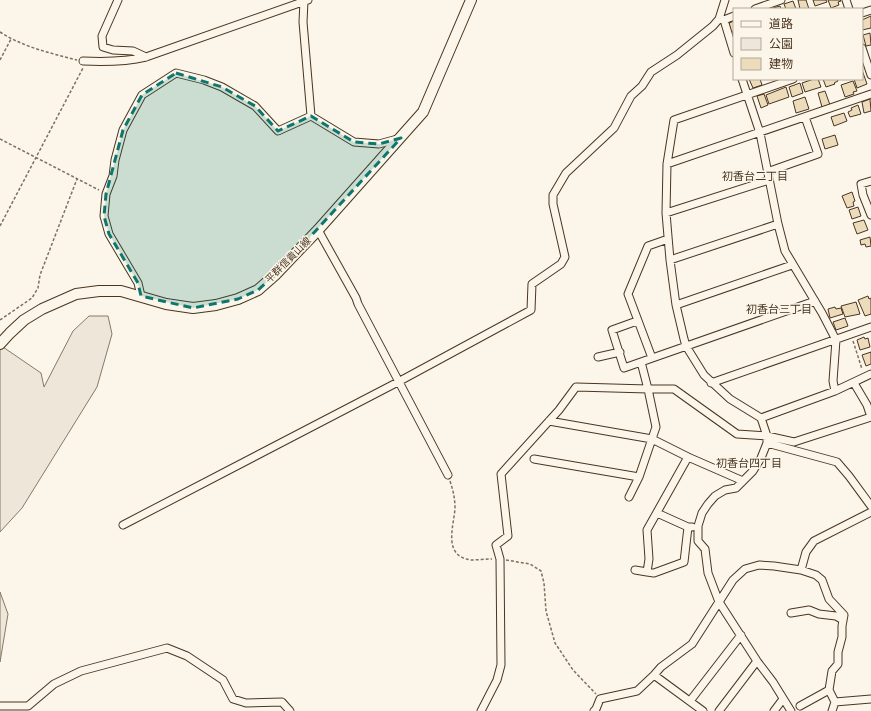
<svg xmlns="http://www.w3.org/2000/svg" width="871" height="711" viewBox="0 0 871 711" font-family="Roboto,'Noto Sans JP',sans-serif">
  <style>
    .green { fill: #ede6d9; stroke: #887966 }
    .building { fill: #ecdcbc; stroke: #4a3520 }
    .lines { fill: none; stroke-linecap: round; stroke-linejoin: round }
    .street-casing { stroke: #4a3520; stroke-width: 9 }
    .secondary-casing { stroke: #4a3520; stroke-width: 12 }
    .path { stroke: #7f6f5c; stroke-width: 1.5; stroke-dasharray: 3 2; stroke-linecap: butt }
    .street { stroke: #fbf6e9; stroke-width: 7 }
    .secondary { stroke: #fbf6e9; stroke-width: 10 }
    .marked { fill: #0f766e; fill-opacity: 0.2; stroke: #0f766e; stroke-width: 3; stroke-dasharray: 8 5; stroke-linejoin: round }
    .labels { text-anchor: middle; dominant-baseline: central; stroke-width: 3; stroke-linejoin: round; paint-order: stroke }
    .street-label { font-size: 10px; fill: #4a3520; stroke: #fbf6e9 }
    .neighbourhood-label { font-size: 11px; fill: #4a3520; stroke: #fbf6e9 }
  </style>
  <rect width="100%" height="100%" fill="#fbf6e9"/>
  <path class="green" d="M89 316H108L112 334 97 387 22 508 0 532V345L41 373 44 387 73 331Z
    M0 592 8 614 0 662Z"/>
  <path class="building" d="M798 0H806L809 9H800Z
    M813 0H826L827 2 815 6Z
    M828 0H840L841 1 838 2 839 5 831 8Z
    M793 1 796 9H786L784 4Z
    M780 6 781 9H770Z
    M871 16V28L862 30V20Z
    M734 21V32H731L729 23Z
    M870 33 871 45 866 46 863 35Z
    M862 70 867 84 857 88 854 79H862Z
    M749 79H760L762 85 753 88Z
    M814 79H818L821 87 805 92 802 83Z
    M823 79H837L838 81 834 83 835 84 826 87Z
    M853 81 857 91 853 92 854 94 845 97 841 85Z
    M800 83 803 93 792 97 789 87Z
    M786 87 789 97 769 104 766 95Z
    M825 91 830 105 822 107 818 93Z
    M764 94 768 105 761 108 757 96Z
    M805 97 809 109 796 113 793 101Z
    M870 99 871 111 864 113 862 102Z
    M858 105 861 114 850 117 848 112 852 110 851 108Z
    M844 113 847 121 834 126 831 117Z
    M835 135 838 145 825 149 822 139Z
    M852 192 855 201 853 202 854 206 847 208 842 196Z
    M858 207 861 216 852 219 849 210Z
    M864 220 868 230 857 234 853 223Z
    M870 237 871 246 866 247 865 244 861 245 860 240Z
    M868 296 869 299 871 298V314L865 316 858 300Z
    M856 302 860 314 845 317 841 306Z
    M835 307 836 309 841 308 843 314 830 318 828 309Z
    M845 318 848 326 836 330 833 322Z
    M864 337 865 339 868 338 870 347 860 350 857 340Z
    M871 352V364L866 366 862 355Z"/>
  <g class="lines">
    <g class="street-casing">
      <path id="street" d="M118 0 102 36 103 47 113 50 133 51 146 57
        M846 0 849 9
        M304 1 303 22 311 116
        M755 9 781 0
        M862 13 871 10
        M720 19 724 20 734 16
        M724 20 734 53
        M862 48 871 75
        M83 61C105 62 125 62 146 57L308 0
        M742 79 760 133 778 224 785 251 822 313 836 340 833 381 835 391 761 418
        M311 116 354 142 379 144 401 138
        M667 164 871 94
        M767 172 818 154 805 117
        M871 181 861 184 863 195 871 215
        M666 213 769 180
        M318 230 356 298 358 304 448 475
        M670 260 778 224
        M141 296 138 283 109 234 104 216 106 194 113 176 115 160 123 130 142 95 176 73 204 80 222 87 255 106 278 131 311 116
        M676 305 792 265
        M637 321 612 330 624 368 641 362
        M598 357 620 352
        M652 358 628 294 648 246 668 239
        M711 383 871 327
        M835 391 871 374
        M549 421 652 439 688 457 743 481
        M767 443 837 462 849 476 871 506
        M534 459 639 477
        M629 497 639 477 656 427 648 389 641 362 815 301
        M657 513 688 527H692
        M123 525 398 382 531 310 532 284 561 264 565 257 553 204V195L566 173 614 128 631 96 642 86 651 72 677 55 713 26 719 19 725 0
        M688 527 684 562 654 573 647 572 649 559 647 530 688 457
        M635 570 647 572
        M801 570 806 552 814 541 871 512
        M791 613 809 610 819 614 836 616 843 620
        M654 675 703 711
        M690 701 741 635
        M835 702 871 699
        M0 706H28L54 684 81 671 167 648 187 656 223 680 233 699 246 703 282 702 290 711
        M800 706 829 690
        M481 711 497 680 501 665 500 559 496 545 508 536 501 474 559 410 576 387 648 389H674L737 434 767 436 794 442 871 417 867 405 854 383
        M594 711 596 709 600 699 637 691 654 675 661 667 692 644 733 580 745 569 759 565 774 566 801 570 816 575 822 580 829 599 844 615 842 626V637L838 652V664L832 671 829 690 835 702 832 711
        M719 711 757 661
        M774 711 783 699
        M791 711 773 682 757 661 719 602 708 573 705 549 698 541V526L702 513 708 504 715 496 725 490 736 488 753 471 761 458 767 443V436L761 418 730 399 704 375 686 346 684 339 676 305 670 260 666 213 667 164 674 120 793 79"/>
    </g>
    <g class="secondary-casing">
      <path id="secondary" d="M0 344 10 333 24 320 42 309 76 294 99 291H121L166 304 193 308 216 305 238 299 258 290 275 275 318 230 423 112 471 0"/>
    </g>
    <path class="path" d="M0 32C23 47 50 53 77 60
      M0 60 11 39
      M0 139 99 190
      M0 226 83 68
      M0 320 32 298 38 288 40 275 77 179
      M853 341 862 369
      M450 481C453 490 455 498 455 508 454 526 442 556 471 560 478 560 485 559 492 559
      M506 560 530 564 541 571 544 583 546 611 555 643 573 670 596 694"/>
    <use href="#street" class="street"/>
    <use href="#secondary" class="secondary"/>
  </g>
  <path class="marked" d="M176 73 222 87 255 106 278 131 311 116 354 142 379 144 401 138 275 275 258 290 238 299 193 308 141 296 138 283 109 234 104 216 106 194 123 130 142 95Z"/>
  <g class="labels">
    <g class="street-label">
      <text transform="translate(288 260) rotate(-45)">平群信貴山線</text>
    </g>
    <g class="neighbourhood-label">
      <text x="755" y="176">初香台二丁目</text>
      <text x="779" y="309">初香台三丁目</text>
      <text x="749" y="463">初香台四丁目</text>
    </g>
  </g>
  <rect x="733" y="8" width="130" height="72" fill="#fbf6e9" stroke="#b4a999"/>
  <rect x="741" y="21" width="20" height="6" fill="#fbf6e9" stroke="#b4a999"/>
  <text x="769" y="28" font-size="12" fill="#4a3520">道路</text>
  <rect x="741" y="38" width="20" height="12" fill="#ede6d9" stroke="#b4a999"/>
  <text x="769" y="48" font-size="12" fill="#4a3520">公園</text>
  <rect x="741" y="58" width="20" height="12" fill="#ecdcbc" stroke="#b4a999"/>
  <text x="769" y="68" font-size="12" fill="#4a3520">建物</text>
</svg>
